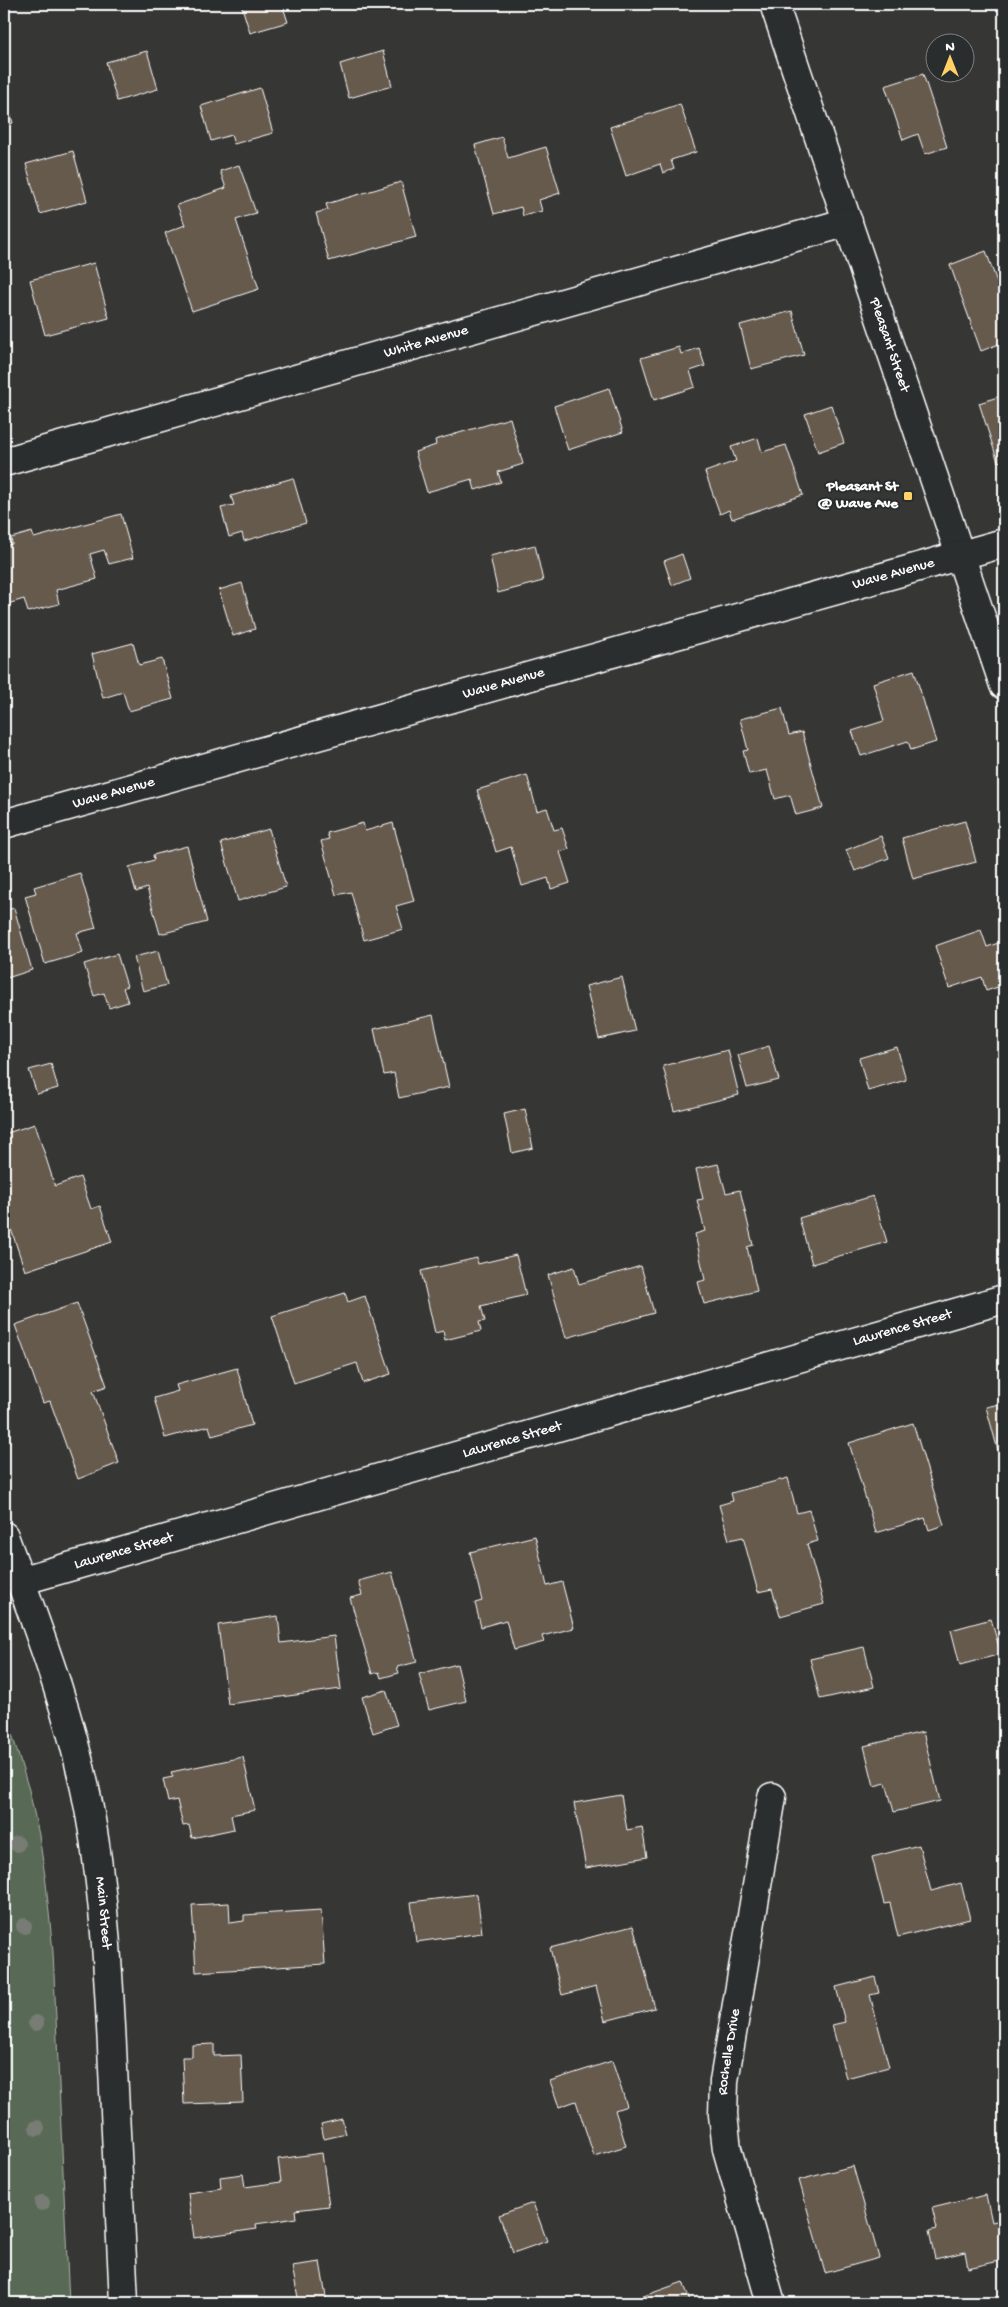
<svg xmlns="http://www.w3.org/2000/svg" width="1008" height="2307" viewBox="0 0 1008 2307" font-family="'Gochi Hand',sans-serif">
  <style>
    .green { fill: #586a54; stroke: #acb4aa }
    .building { fill: #665a4d; stroke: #fff }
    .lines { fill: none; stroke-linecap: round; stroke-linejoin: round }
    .minor-casing { stroke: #fff; stroke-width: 31 }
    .major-casing { stroke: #fff; stroke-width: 31 }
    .minor { stroke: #2a2d2e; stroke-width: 28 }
    .major { stroke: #2a2d2e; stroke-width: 28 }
    .tree { fill: #777b75 }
    .poi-dot { fill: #ffd166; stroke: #2a2d2e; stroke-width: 2 }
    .labels { text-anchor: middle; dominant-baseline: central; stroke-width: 4; stroke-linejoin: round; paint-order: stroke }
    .street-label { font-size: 15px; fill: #fff; stroke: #2a2d2e }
    .poi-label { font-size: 15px; font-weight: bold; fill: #fff; stroke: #2a2d2e; text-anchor: end }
  </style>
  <rect width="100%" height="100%" fill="#363634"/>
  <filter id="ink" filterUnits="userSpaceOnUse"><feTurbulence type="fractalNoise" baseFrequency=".02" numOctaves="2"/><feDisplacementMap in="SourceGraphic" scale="10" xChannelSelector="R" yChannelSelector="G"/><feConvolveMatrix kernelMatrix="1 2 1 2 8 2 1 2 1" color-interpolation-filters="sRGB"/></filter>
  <g filter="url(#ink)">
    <path class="green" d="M4 1708 29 1790 39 1835 46 1883 53 1952 69 2303H4Z"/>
    <path class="building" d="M241 4H282L288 22 250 33Z
      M147 51 158 89 117 101 106 62Z
      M383 51 392 86 349 98 340 64Z
      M923 74 947 147 925 154 918 134 903 140 885 86Z
      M260 88 273 133 234 144 231 135 211 141 201 106Z
      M4 92 13 123 4 126Z
      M680 104 696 152 671 160 674 169 663 173 660 164 626 176 610 127Z
      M502 137 508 158 546 147 560 193 539 200 542 211 523 216 521 207 494 214 475 145Z
      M73 151 87 201 40 214 26 164Z
      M239 165 256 213 236 220 259 289 192 311 165 233 185 225 177 205 226 188 220 171Z
      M401 182 416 237 329 261 316 213 328 210 326 204Z
      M986 251 1004 302V342L981 351 950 265Z
      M94 263 109 318 45 335 30 280Z
      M792 311 804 355 751 369 740 325Z
      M679 347 681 354 699 348 705 366 690 371 695 387 654 400 641 358Z
      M609 388 623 432 568 450 554 406Z
      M1004 395V460L998 462 979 403Z
      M831 405 844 443 818 452 805 414Z
      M510 418 523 464 498 472 501 482 475 490 472 479 427 492 415 452 436 445 435 440Z
      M758 438 762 452 786 445 803 495 732 519 729 510 720 514 705 472 736 461 731 447Z
      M293 478 306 523 244 541 242 533 229 537 221 508 234 505 231 496Z
      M121 514 133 558 109 564 104 550 90 554 97 579 56 590 59 604 28 612 24 599 4 605V546L12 544 11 538 32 532 34 538Z
      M535 545 543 581 498 593 490 556Z
      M682 554 690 578 672 585 664 561Z
      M242 583 255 629 233 636 219 590Z
      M133 643 139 665 162 659 173 699 129 711 123 692 103 698 92 654Z
      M914 670 936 742 911 750 908 741 861 756 852 731 884 721 873 683Z
      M782 708 789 735 802 732 823 808 796 815 790 795 775 799 767 770 749 774 743 751 748 750 740 719Z
      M527 775 537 811 547 808 554 830 562 828 569 849 560 852 570 883 551 889 548 878 522 886 511 847 496 852 477 790Z
      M965 821 976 862 913 879 902 838Z
      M363 823 365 831 393 823 414 901 396 906 403 929 364 940 351 892 336 895 321 841 329 839 327 833Z
      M269 829 286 887 238 901 221 843Z
      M881 836 889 858 855 871 846 850Z
      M187 846 207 922 160 934 147 888 136 892 129 867 154 860 153 855Z
      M80 873 96 928 77 933 83 953 45 964 25 896 36 893 34 887Z
      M14 908 32 970 4 979V911Z
      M981 930 987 947 1004 941V985L986 991 982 977 949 988 935 946Z
      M158 951 167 985 143 991 134 957Z
      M117 954 127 986 123 988 128 1002 109 1008 104 993 94 996 84 964Z
      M622 977 635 1031 599 1039 586 986Z
      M433 1015 449 1087 399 1098 394 1073 384 1075 374 1029Z
      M769 1046 779 1080 747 1088 738 1055Z
      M897 1047 906 1080 868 1091 859 1058Z
      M728 1050 739 1095 674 1111 663 1066Z
      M51 1064 58 1088 37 1094 29 1070Z
      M525 1109 533 1148 512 1153 504 1114Z
      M35 1124 55 1186 80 1177 91 1209 100 1206 112 1242 25 1271 4 1208V1134Z
      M718 1164 726 1193 740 1190 753 1245 747 1247 757 1291 704 1304 698 1282 705 1280 695 1234 705 1231 697 1200 703 1199 696 1169Z
      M873 1196 887 1242 812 1264 799 1218Z
      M516 1255 526 1295 481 1306 485 1321 479 1322 481 1331 445 1340 443 1331 435 1333 421 1271 477 1258 478 1264Z
      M641 1266 654 1313 566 1338 548 1275 574 1267 579 1284Z
      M345 1293 348 1302 365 1296 391 1374 363 1383 357 1363 294 1383 272 1316Z
      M77 1303 107 1386 93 1391 119 1463 78 1479 50 1401 43 1403 15 1325Z
      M237 1368 252 1425 212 1436 209 1426 165 1438 154 1398 178 1391 176 1385Z
      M1004 1403V1464L1002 1465 986 1407Z
      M913 1423 944 1525 929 1530 925 1518 876 1533 849 1443Z
      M788 1478 797 1513 809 1510 818 1541 807 1544 824 1604 780 1616 772 1589 758 1592 743 1537 729 1540 719 1505 733 1501 731 1493Z
      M535 1536 547 1586 562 1582 574 1628 542 1636 544 1642 514 1650 506 1620 481 1627 475 1603 482 1601 470 1552Z
      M392 1572 417 1662 397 1667 399 1673 381 1678 379 1672 372 1674 350 1598 362 1595 358 1581Z
      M278 1616 281 1643 334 1636 341 1689 228 1704 218 1625Z
      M991 1619 1001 1654 960 1665 951 1630Z
      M864 1647 874 1687 820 1699 810 1659Z
      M457 1664 466 1701 429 1710 419 1674Z
      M386 1690 397 1725 373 1733 362 1697Z
      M923 1732 940 1801 894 1812 886 1783 874 1786 864 1746Z
      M243 1757 255 1810 231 1815 234 1829 192 1838 189 1825 183 1826 177 1800 168 1802 163 1779 173 1777 171 1772Z
      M621 1795 627 1830 642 1827 647 1857 586 1868 574 1803Z
      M919 1845 931 1891 961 1883 970 1919 898 1937 890 1903 884 1904 872 1857Z
      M477 1894 482 1933 416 1942 411 1902Z
      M229 1903 230 1923 244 1921V1915L321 1910 325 1964 196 1972 192 1905Z
      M633 1926 655 2008 605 2021 596 1986 562 1995 550 1948Z
      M875 1977 879 1993 870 1995 889 2067 846 2078 832 2025 845 2022 836 1987Z
      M214 2044V2056L241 2055 243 2102 184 2104 182 2057H192V2045Z
      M612 2061 627 2106 615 2110 626 2146 594 2156 576 2101 559 2107 550 2081Z
      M342 2119 346 2134 324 2139 321 2124Z
      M322 2153 329 2206 295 2210 296 2218 256 2224 257 2229 194 2238 188 2193 221 2188 220 2177 243 2174 245 2187 281 2182 278 2159Z
      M853 2166 879 2258 825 2273 799 2180Z
      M986 2195 992 2222 1004 2219V2260L968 2268 965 2252 935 2259 929 2231 937 2229 932 2208Z
      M533 2203 547 2241 513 2253 499 2215Z
      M320 2262 327 2303H299L292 2266Z
      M683 2282 691 2303H624Z"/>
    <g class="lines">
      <g class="minor-casing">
        <g id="minor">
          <path id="s1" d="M774 4 1004 685"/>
          <path id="s2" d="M4 462 848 222"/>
          <path id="s3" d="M4 824 1004 543"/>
          <path id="s4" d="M20 1581 1004 1299"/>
          <path id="s5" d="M771 2303 727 2149 723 2115 724 2081 772 1797"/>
        </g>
      </g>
      <g class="major-casing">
        <g id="major">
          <path id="s6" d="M4 1536C37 1626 73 1719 90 1814 105 1898 109 1982 113 2068 117 2146 120 2225 124 2303"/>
        </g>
      </g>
      <use href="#minor" class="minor"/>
      <use href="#major" class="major"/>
    </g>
    <g class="tree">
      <circle cx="17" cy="1844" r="8"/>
      <circle cx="24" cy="1926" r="8"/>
      <circle cx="36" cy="2023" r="8"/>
      <circle cx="37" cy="2128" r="8"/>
      <circle cx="42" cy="2203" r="8"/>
    </g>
  </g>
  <rect class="poi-dot" x="903" y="491" width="10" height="10" rx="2.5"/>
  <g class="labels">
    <g class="street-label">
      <text stroke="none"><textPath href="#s2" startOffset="439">White Avenue</textPath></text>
      <text stroke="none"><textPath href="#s1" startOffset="360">Pleasant Street</textPath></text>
      <text stroke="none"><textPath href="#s3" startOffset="924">Wave Avenue</textPath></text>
      <text stroke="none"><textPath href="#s3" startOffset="519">Wave Avenue</textPath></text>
      <text stroke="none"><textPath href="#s3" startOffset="114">Wave Avenue</textPath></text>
      <text stroke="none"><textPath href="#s4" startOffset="918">Lawrence Street</textPath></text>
      <text stroke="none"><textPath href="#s4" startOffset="512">Lawrence Street</textPath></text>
      <text stroke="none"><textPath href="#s4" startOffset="108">Lawrence Street</textPath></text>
      <text stroke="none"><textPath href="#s6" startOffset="391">Main Street</textPath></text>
      <text stroke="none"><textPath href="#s5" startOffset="258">Rochelle Drive</textPath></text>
    </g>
    <g class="poi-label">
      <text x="898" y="487">Pleasant St<tspan x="898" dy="17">@ Wave Ave</tspan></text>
    </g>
  </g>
  <rect width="1008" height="2307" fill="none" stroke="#2a2d2e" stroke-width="20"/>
  <rect x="10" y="10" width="988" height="2287" fill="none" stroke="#fff" stroke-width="2" filter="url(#ink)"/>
  <g transform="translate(950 58)"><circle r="24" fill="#2a2d2e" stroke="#7f8182"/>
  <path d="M0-4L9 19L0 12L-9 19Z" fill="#ffd166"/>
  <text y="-8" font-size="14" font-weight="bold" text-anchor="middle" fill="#ffffff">N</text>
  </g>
</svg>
